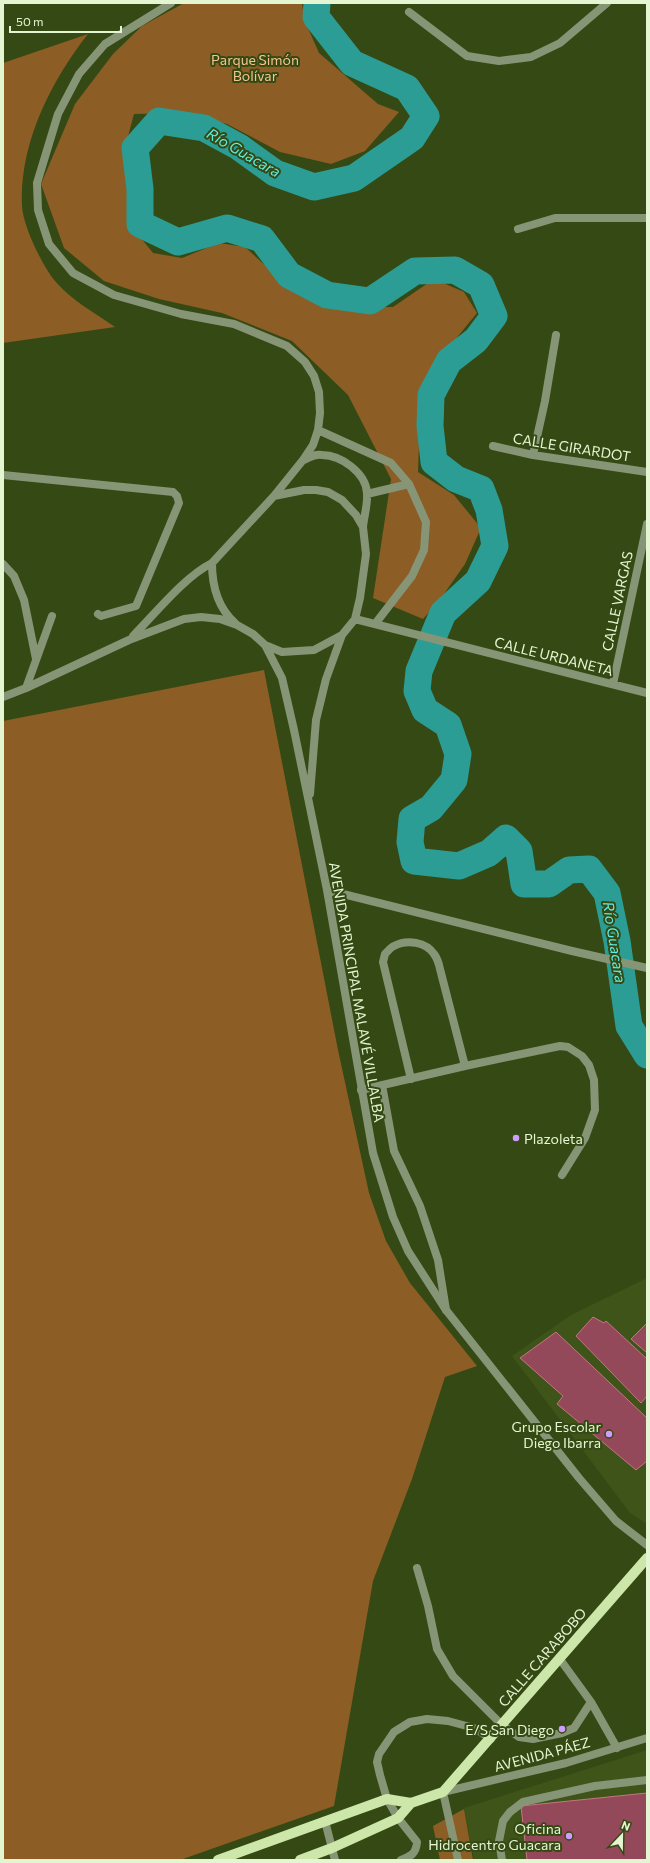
<svg xmlns="http://www.w3.org/2000/svg" width="650" height="1863" viewBox="0 0 650 1863" font-family="Commissioner,sans-serif">
  <style>
    .built { fill: #3e5419 }
    .green { fill: #8c5d25 }
    .lines { fill: none; stroke-linecap: round; stroke-linejoin: round }
    .river { stroke: #2b9d94; stroke-width: 27 }
    .building { fill: #934959; stroke: #c47584 }
    .service { stroke: #879577; stroke-width: 8 }
    .minor { stroke: #879577; stroke-width: 8 }
    .primary { stroke: #cce7a9; stroke-width: 10 }
    .poi-dot { fill: #d09dfe; stroke: #354914; stroke-width: 1.5 }
    .labels { text-anchor: middle; dominant-baseline: central; stroke-width: 4; stroke-linejoin: round; paint-order: stroke }
    .park-label { font-size: 14px; fill: #f7c38c; stroke: #354914 }
    .street-label { font-size: 14px; fill: #e4f5d1; stroke: #354914 }
    .poi-label { font-size: 14px; fill: #e4f5d1; stroke: #354914; text-anchor: end }
    .water-label { font-size: 15px; font-style: italic; fill: #5fede1; stroke: #354914 }
  </style>
  <rect width="100%" height="100%" fill="#354914"/>
  <path class="built" d="M647 1278V1524L630 1513 512 1356 571 1315Z
    M647 1750V1860H474L464 1808Z"/>
  <path class="green" d="M184 3H302L304 19 319 53 378 104 399 112 365 151 331 164 280 152 227 124 183 113 134 114 127 140 128 222 153 253 182 258 219 243 245 247 298 295 327 308 393 307 434 279 464 292 477 313 441 357 421 388 418 472 454 495 481 528 465 564 439 601 423 619 373 598 391 479 348 395 292 341 222 313 159 299 104 281 64 248 41 184 75 104 113 54 142 26Z
    M88 34C51 81 19 144 22 206 23 226 42 265 55 281 71 300 95 313 115 327L3 343V63Z
    M264 670 338 1050 369 1193 386 1241 410 1283 477 1366 445 1377 412 1479 373 1581 334 1806 180 1860H3V721Z
    M464 1809 473 1860H440L433 1826Z"/>
  <g class="lines">
    <path class="river" d="M317 3 316 17 352 63 407 88 426 116 412 138 354 178 314 187 275 173 239 147 204 128 159 121 135 148 140 189V224L178 242 227 228 262 239 289 275 327 295 370 301 415 271 455 270 481 285 494 316 476 340 449 361 431 395 430 426 434 462 456 479 481 489 489 510 495 546 478 581 443 613 419 671 417 691 425 710 448 725 458 754 454 780 431 808 412 819 410 842 414 861 459 866 489 853 506 838 519 851 524 884H549L569 870 589 869 607 893 617 941 629 1026 647 1055"/>
  </g>
  <path class="building" d="M593 1317 604 1323 606 1321 647 1359V1396L641 1403 576 1336Z
    M647 1323V1353L631 1339Z
    M556 1332 647 1418V1461L636 1470 557 1404 563 1396 520 1358Z
    M647 1793V1860H527L521 1806Z"/>
  <g class="lines">
    <path class="service" d="M3 475 173 492 177 496 179 503 136 606 101 616 98 614
      M3 564 14 576 24 600 36 659
      M26 688 52 616
      M465 1066 560 1046 568 1047 582 1056 589 1065 594 1080 595 1110 585 1138 562 1175
      M382 1085 394 1151 420 1206 438 1260 446 1310
      M361 1090 465 1066 440 969C439 964 437 958 434 954 426 942 407 939 394 946 391 947 388 951 385 954L383 962 411 1079
      M417 1568 428 1606 437 1649 453 1676 502 1725 519 1737 533 1739 562 1733 574 1728 591 1702
      M559 1658 591 1702 617 1748
      M443 1792 458 1860
      M325 1821 335 1860
      M401 1860C411 1856 416 1854 417 1842L398 1818 387 1799 380 1775 377 1762 379 1754 394 1732 410 1722 427 1719 448 1721 474 1728 491 1739
      M502 1860 499 1841 503 1821 510 1812 523 1802 595 1786 647 1780"/>
    <path class="minor" d="M171 3 105 44 79 74 58 114 37 183 38 210 49 244 73 273 114 295 181 314 234 324 287 346 305 362 314 376 319 392 320 413 318 430 313 445 303 460 274 496
      M409 12 467 56 499 61 531 57 560 43 607 3
      M518 229 555 218H647
      M318 430 391 463 409 484 426 522 424 550 412 576 375 624
      M493 446 533 455 647 472
      M533 455 545 401 556 335
      M304 460C310 457 315 454 322 455 341 455 366 473 367 493 368 504 364 516 363 527
      M367 494 409 484
      M212 563C212 586 217 607 235 623
      M355 619 647 693
      M133 636C155 614 184 577 212 563L274 496 304 490H316L328 492 342 500 356 515 363 527 366 554 360 598 355 619 342 635 326 679 316 720 310 794
      M265 645 282 652 314 650 342 635
      M613 684 647 524
      M3 697 26 688 129 640 184 619 201 617 220 619 237 625 253 634 265 645 282 678 294 730 327 890 373 1153 393 1217 408 1251 446 1310 579 1478 616 1521 647 1545
      M327 890 572 951 647 968
      M443 1792 566 1763 647 1738"/>
    <path class="primary" d="M218 1860 387 1799 411 1803
      M300 1860 332 1848 398 1818 411 1803 443 1792 647 1558"/>
  </g>
  <g class="poi-dot">
    <circle cx="516" cy="1138" r="4"/>
    <circle cx="609" cy="1434" r="4"/>
    <circle cx="562" cy="1729" r="4"/>
    <circle cx="569" cy="1836" r="4"/>
  </g>
  <g class="labels">
    <g class="park-label">
      <text x="255" y="59">Parque Simón<tspan x="255" dy="16">Bolívar</tspan></text>
    </g>
    <g class="street-label">
      <text transform="translate(572 447) rotate(9)">CALLE GIRARDOT</text>
      <text transform="translate(617 601) rotate(-78)">CALLE VARGAS</text>
      <text transform="translate(554 656) rotate(14)">CALLE URDANETA</text>
      <text transform="translate(357 992) rotate(80)">AVENIDA PRINCIPAL MALAVÉ VILLALBA</text>
      <text transform="translate(542 1657) rotate(-49)">CALLE CARABOBO</text>
      <text transform="translate(542 1754) rotate(-15)">AVENIDA PÁEZ</text>
    </g>
    <g class="poi-label">
      <text x="524" y="1138" text-anchor="start">Plazoleta</text>
      <text x="601" y="1426">Grupo Escolar<tspan x="601" dy="16">Diego Ibarra</tspan></text>
      <text x="554" y="1729">E/S San Diego</text>
      <text x="561" y="1828">Oficina<tspan x="561" dy="16">Hidrocentro Guacara</tspan></text>
    </g>
    <g class="water-label">
      <text transform="translate(244 152) rotate(30)">Río Guacara</text>
      <text transform="translate(615 942) rotate(81)">Río Guacara</text>
    </g>
  </g>
  <rect width="650" height="1863" fill="none" stroke="#e4f5d1" stroke-width="8"/>
  <g transform="translate(622 1835) rotate(22)" stroke="#354914" stroke-width="3" paint-order="stroke">
  <path d="M0-3L7 15L0 10L-7 15Z" fill="#e4f5d1"/>
  <text y="-6" font-size="11" font-weight="bold" text-anchor="middle" fill="#e4f5d1">N</text>
  </g>
  <path d="M10 26v6h111v-6" fill="none" stroke="#e4f5d1" stroke-width="2"/>
  <text x="16" y="26" font-size="12" fill="#e4f5d1" stroke="#354914" stroke-width="3" paint-order="stroke">50 m</text>
</svg>
